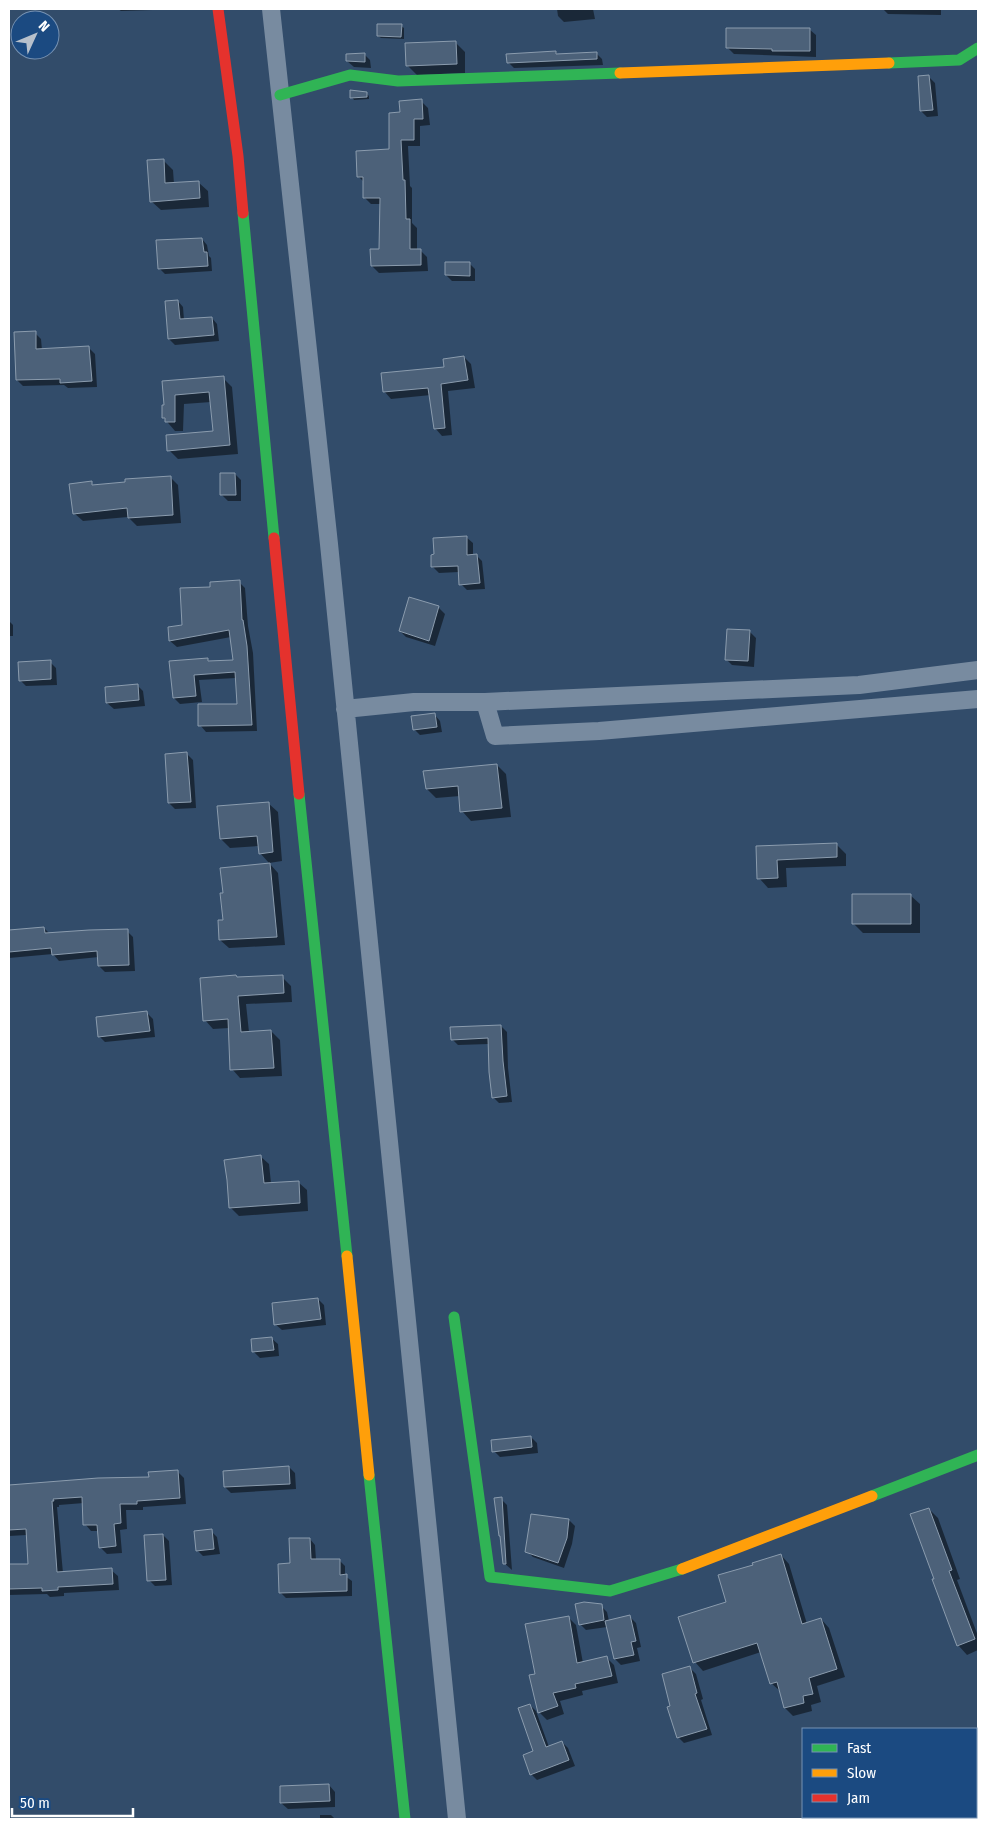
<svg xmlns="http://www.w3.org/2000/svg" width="987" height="1828" viewBox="0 0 987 1828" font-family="'Fira Sans Condensed',sans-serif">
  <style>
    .shadow { fill: #0007 }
    .building { fill: #4c6179; stroke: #8b9cae }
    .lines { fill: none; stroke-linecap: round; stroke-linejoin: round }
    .street { stroke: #788ba0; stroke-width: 18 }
    .fast { stroke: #30b455; stroke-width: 11 }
    .slow { stroke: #ff9f0a; stroke-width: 11 }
    .jam { stroke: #e5322d; stroke-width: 11 }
  </style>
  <rect width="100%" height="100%" fill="#324c6a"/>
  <path class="shadow" d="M118 9H184L121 11Z
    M465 9H489L467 10Z
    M557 9H593L595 19 564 22 558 16Z
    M883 9H941V15L888 14Z
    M401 26 404 28V39L381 38 378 36Z
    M809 29 816 35V57L734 54 728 48Z
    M455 42 465 52V73L417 75 408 66Z
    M556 52 558 55 596 53 602 59 603 65 514 68 508 62Z
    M364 54 370 60 371 68 354 67 347 61Z
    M929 77 935 83 938 116 927 117 921 111Z
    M366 93 369 96V99L354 100 352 97Z
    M421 101 428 108 430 125 420 126V146H408L410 186 412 188V223L417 228V250H420L427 257 428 271 379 273 372 266 380 250 381 204H371L364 197V182L359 177 390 151 401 114Z
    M163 160 173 170 174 184 198 182 208 191 209 207 161 210 151 201Z
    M202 239 207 245 209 256 211 258 212 271 165 274 159 268Z
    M469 263 475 269V281H452L446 275Z
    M178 301 183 307 184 320 212 318 217 324 219 341 175 345 169 339 166 302Z
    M35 333 41 339 42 350 89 348 95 354 97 387 68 388 64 385 23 386 17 380Z
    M464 357 471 364 475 388 448 391 452 435 442 436 435 428 431 395 391 399 384 391 445 368Z
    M223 378 232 387 238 454 178 459 169 450 214 432 211 402 184 404 183 431H175L163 417 165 406 163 382Z
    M235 474 241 480V501H228L222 495Z
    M170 477 178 485 181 523 137 526 128 517 83 521 74 513 91 483 94 486Z
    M466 537 473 543V555H476L482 561 485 589 467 590 461 584 459 572 439 573 432 566Z
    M239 582 245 588 248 626 253 653 257 731 206 732 200 725 238 705 236 678 199 680 202 702 180 704 174 698 207 659 211 662 235 661 231 637 177 647 170 641 211 589Z
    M410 599 439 608 445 614 435 646 406 637 400 631Z
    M9 621 13 625V636H9Z
    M750 632 756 638 754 667 732 665 726 659Z
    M50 662 56 668 57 685 26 686 20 680Z
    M137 685 143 691 145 706 114 709 107 703Z
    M434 714 440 721 442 732 420 735 414 729Z
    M187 754 193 760 196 808 175 809 169 803Z
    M497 765 506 774 511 817 471 821 462 811 460 796 436 798 427 789Z
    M268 803 278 812 282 861 269 863 260 853 259 846 230 848 221 839Z
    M836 844 846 854V866L786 868 787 887 768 888 759 878 757 847Z
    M270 864 278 873 285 945 229 948 220 940 224 921Z
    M910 895 920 904V933H863L854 924Z
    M44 928 50 934 127 931 133 937 135 971 105 972 99 966V957L59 961 53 954 9 958V931Z
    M282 977 291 986 292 1002 246 1004 249 1032 271 1031 280 1040 282 1076 240 1078 232 1069 229 1028 213 1029 205 1020 238 979Z
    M147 1013 153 1019 155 1037 105 1042 99 1036Z
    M501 1026 507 1032 508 1068 512 1102 499 1103 493 1097 489 1044 458 1045 452 1039Z
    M260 1156 269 1164 271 1183 298 1182 307 1190 308 1211 239 1216 230 1207Z
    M318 1299 324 1305 326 1325 282 1330 275 1324Z
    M271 1338 278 1344 279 1356 260 1358 254 1352Z
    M531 1437 537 1443 538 1453 500 1457 494 1451Z
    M289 1467 295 1473 296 1489 231 1493 225 1487Z
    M178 1472 184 1478 186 1504 143 1507V1510H126L127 1529 120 1530 122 1553 107 1554 100 1547 99 1531H91L85 1524 84 1503 59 1505V1507H57L63 1573 111 1570 118 1576 119 1590 64 1593V1596L50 1597 47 1594 9 1595V1566L29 1565 27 1535 9 1536V1486L98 1479H150Z
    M501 1499 507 1505 512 1570 504 1563Z
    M929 1509 938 1518 960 1579 957 1580 978 1636V1650L967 1655 958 1645 935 1579Z
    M569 1520 575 1526 572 1544 564 1568 533 1557 527 1551Z
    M211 1531 217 1537 220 1554 203 1556 197 1550Z
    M163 1535 169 1541 172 1585 155 1586 149 1580Z
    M310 1539 315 1545 316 1560H339L345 1566V1576L352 1581V1596L286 1598 280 1592 292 1564Z
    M781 1555 789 1564 807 1624 821 1619 829 1628 845 1677 817 1686 821 1702 811 1705 812 1711 793 1716 785 1708 781 1692 771 1683 761 1652 703 1671 695 1662 727 1603 754 1566Z
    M601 1606 607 1612 609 1621 630 1617 636 1623 641 1647 637 1648 640 1661 621 1665 615 1659 607 1627 586 1630 580 1624Z
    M568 1617 576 1625 583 1663 607 1658 614 1665 618 1683 582 1691 583 1695 560 1701 564 1714 547 1720 539 1712 536 1675Z
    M690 1668 696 1674 703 1699 701 1700 712 1735 684 1743 678 1737 672 1706Z
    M530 1705 536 1711 549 1747 562 1742 568 1748 575 1766 537 1780 531 1774 534 1752Z
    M329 1785 335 1792V1807L288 1809 281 1803Z
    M320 1815H331L335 1819H320Z"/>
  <path class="building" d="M377 24H402L401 37 377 36Z
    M726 28H810V51H772V49L726 48Z
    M456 41 457 64 406 66 405 43Z
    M556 51V54L597 52V59L507 63 506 54Z
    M365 53V62L346 61V54Z
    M929 75 933 110 920 111 918 76Z
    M350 90 367 92V97L350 98Z
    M422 99 423 119H414V140H401L403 180H405L406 219H410V249H421V265L371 266 370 249H379L380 198H363V177H357L356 151 389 149V113L400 112 399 101Z
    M164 159 165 183 199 181 200 198 150 202 147 160Z
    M202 238 204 252H207L208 266 158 269 156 240Z
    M445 262H470V276L445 275Z
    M178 300 180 319 212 317 214 335 168 339 165 301Z
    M36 331V349L89 346 92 381 60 383V379L16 380 14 332Z
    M464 356 468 380 441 384 445 428 434 429 428 388 383 392 381 373 444 367 443 359Z
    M224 376 230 445 167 451 166 435 213 431 209 392 175 395V422H165V418H162V405H164L162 381Z
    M220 473H235L236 495H220Z
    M171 476 173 515 128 518 127 508 73 514 69 484 92 481V485L125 482V479Z
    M467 536V555L477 554 480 583 459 585 458 566 431 567V555L434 554 433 538Z
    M240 580 242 620H243L247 646 252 725 198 726V704H237L235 672 194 675 196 696 173 698 169 661 208 658V661L233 660 229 630 169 641 168 627 182 625 180 588 210 587V582Z
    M409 597 439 606 429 641 399 631Z
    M727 629 750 630 748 661 725 660Z
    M51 660V679L19 681 18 662Z
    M138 684 139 700 106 703 105 687Z
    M435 713 437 727 413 730 411 716Z
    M187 752 191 802 168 803 165 754Z
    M497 764 502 808 460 812 458 786 426 789 423 771Z
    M269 802 273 852 259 854 257 836 220 839 217 806Z
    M837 843V857L777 860 778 878 757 879 756 846Z
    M270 863 277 937 219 940 218 920H223L220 893H223L220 868Z
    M852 894H911V924H852Z
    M44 927 45 933 89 930 128 929 129 965 98 966 97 951 52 955 51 948 9 952V930Z
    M236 975 237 977 283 975 284 993 238 996 241 1032 271 1030 274 1068 230 1070 228 1019 203 1021 200 978Z
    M147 1011 150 1031 98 1037 96 1017Z
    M501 1025 503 1061 507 1096 492 1098 489 1072 488 1038 451 1040 450 1027Z
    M261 1155 264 1183 299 1181 300 1203 229 1208 227 1180 224 1160Z
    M318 1298 321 1319 274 1325 272 1303Z
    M272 1337 274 1350 252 1352 251 1339Z
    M531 1436 532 1447 492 1452 491 1440Z
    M289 1466 290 1484 224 1487 223 1471Z
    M178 1470 180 1498 137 1501V1504H120L121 1523 114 1524 116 1546 99 1548 97 1525H83L82 1497 53 1499 54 1501H52L57 1572 112 1568 113 1584 58 1587V1590L42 1591V1588L9 1589V1564H28L26 1529 9 1530V1485L98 1478 149 1477 148 1472Z
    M502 1497 504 1530 506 1564H503L500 1536H499L494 1498Z
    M929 1508 952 1570 949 1571 975 1639 957 1646 932 1579H934L910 1514Z
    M531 1514 569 1519 567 1538 558 1563 525 1552Z
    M212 1529 214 1549 196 1551 194 1531Z
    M163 1534 166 1580 147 1581 144 1535Z
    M289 1538H310L311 1559H340V1575L347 1574V1591L279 1593 278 1564 290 1563Z
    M781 1554 802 1624 821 1618 837 1669 809 1678 813 1694 803 1696 804 1703 784 1708 777 1682 770 1684 757 1643 693 1663 678 1617 726 1602 718 1575 753 1565 752 1563Z
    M584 1602 602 1604 604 1620 579 1625 575 1604Z
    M630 1615 636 1641 631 1642 634 1655 614 1659 605 1621Z
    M569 1616 577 1663 607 1656 612 1676 575 1684 576 1688 553 1693 558 1706 538 1713 529 1675 535 1674 525 1624Z
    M690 1666 697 1693 695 1694 707 1729 677 1738 667 1707 670 1706 662 1674Z
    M530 1704 546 1747 562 1741 569 1760 530 1775 523 1755 533 1751 518 1708Z
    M329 1784 330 1801 280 1803V1786Z"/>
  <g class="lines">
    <path class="street" d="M271 9 329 544 457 1819
      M485 702 495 736 599 731 978 699
      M345 709 414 702H485L859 685 978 670"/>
    <path class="fast" d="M889 63 959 60 978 48
      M280 95 350 75 398 81 620 73
      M243 213 274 538
      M299 794 347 1256
      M454 1317 490 1577 610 1591 682 1569
      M369 1475 405 1819
      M872 1496 978 1455"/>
    <path class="slow" d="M620 73 889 63
      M347 1256 369 1475
      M682 1569 872 1496"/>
    <path class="jam" d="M218 9 238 156 243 213
      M274 538 299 794"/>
  </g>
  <rect width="987" height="1828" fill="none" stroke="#ffffff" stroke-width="20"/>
  <rect x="802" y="1728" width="175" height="90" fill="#1b4a81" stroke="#7692b3"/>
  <rect x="812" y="1744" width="25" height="8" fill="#30b455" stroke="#7692b3"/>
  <text x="847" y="1753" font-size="15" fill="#ffffff">Fast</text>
  <rect x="812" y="1769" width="25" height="8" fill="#ff9f0a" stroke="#7692b3"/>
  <text x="847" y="1778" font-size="15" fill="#ffffff">Slow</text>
  <rect x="812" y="1794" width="25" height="8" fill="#e5322d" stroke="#7692b3"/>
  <text x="847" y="1803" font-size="15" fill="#ffffff">Jam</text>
  <g transform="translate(35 35) rotate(46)"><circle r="24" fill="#1b4a81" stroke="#7692b3"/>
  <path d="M0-4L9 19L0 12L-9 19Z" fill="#b7c0cb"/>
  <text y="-8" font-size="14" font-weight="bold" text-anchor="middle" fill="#ffffff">N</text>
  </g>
  <path d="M12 1808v8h121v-8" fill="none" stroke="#ffffff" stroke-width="2.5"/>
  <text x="20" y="1808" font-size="15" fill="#ffffff" stroke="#1b4a81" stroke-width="4" paint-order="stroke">50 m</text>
</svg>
